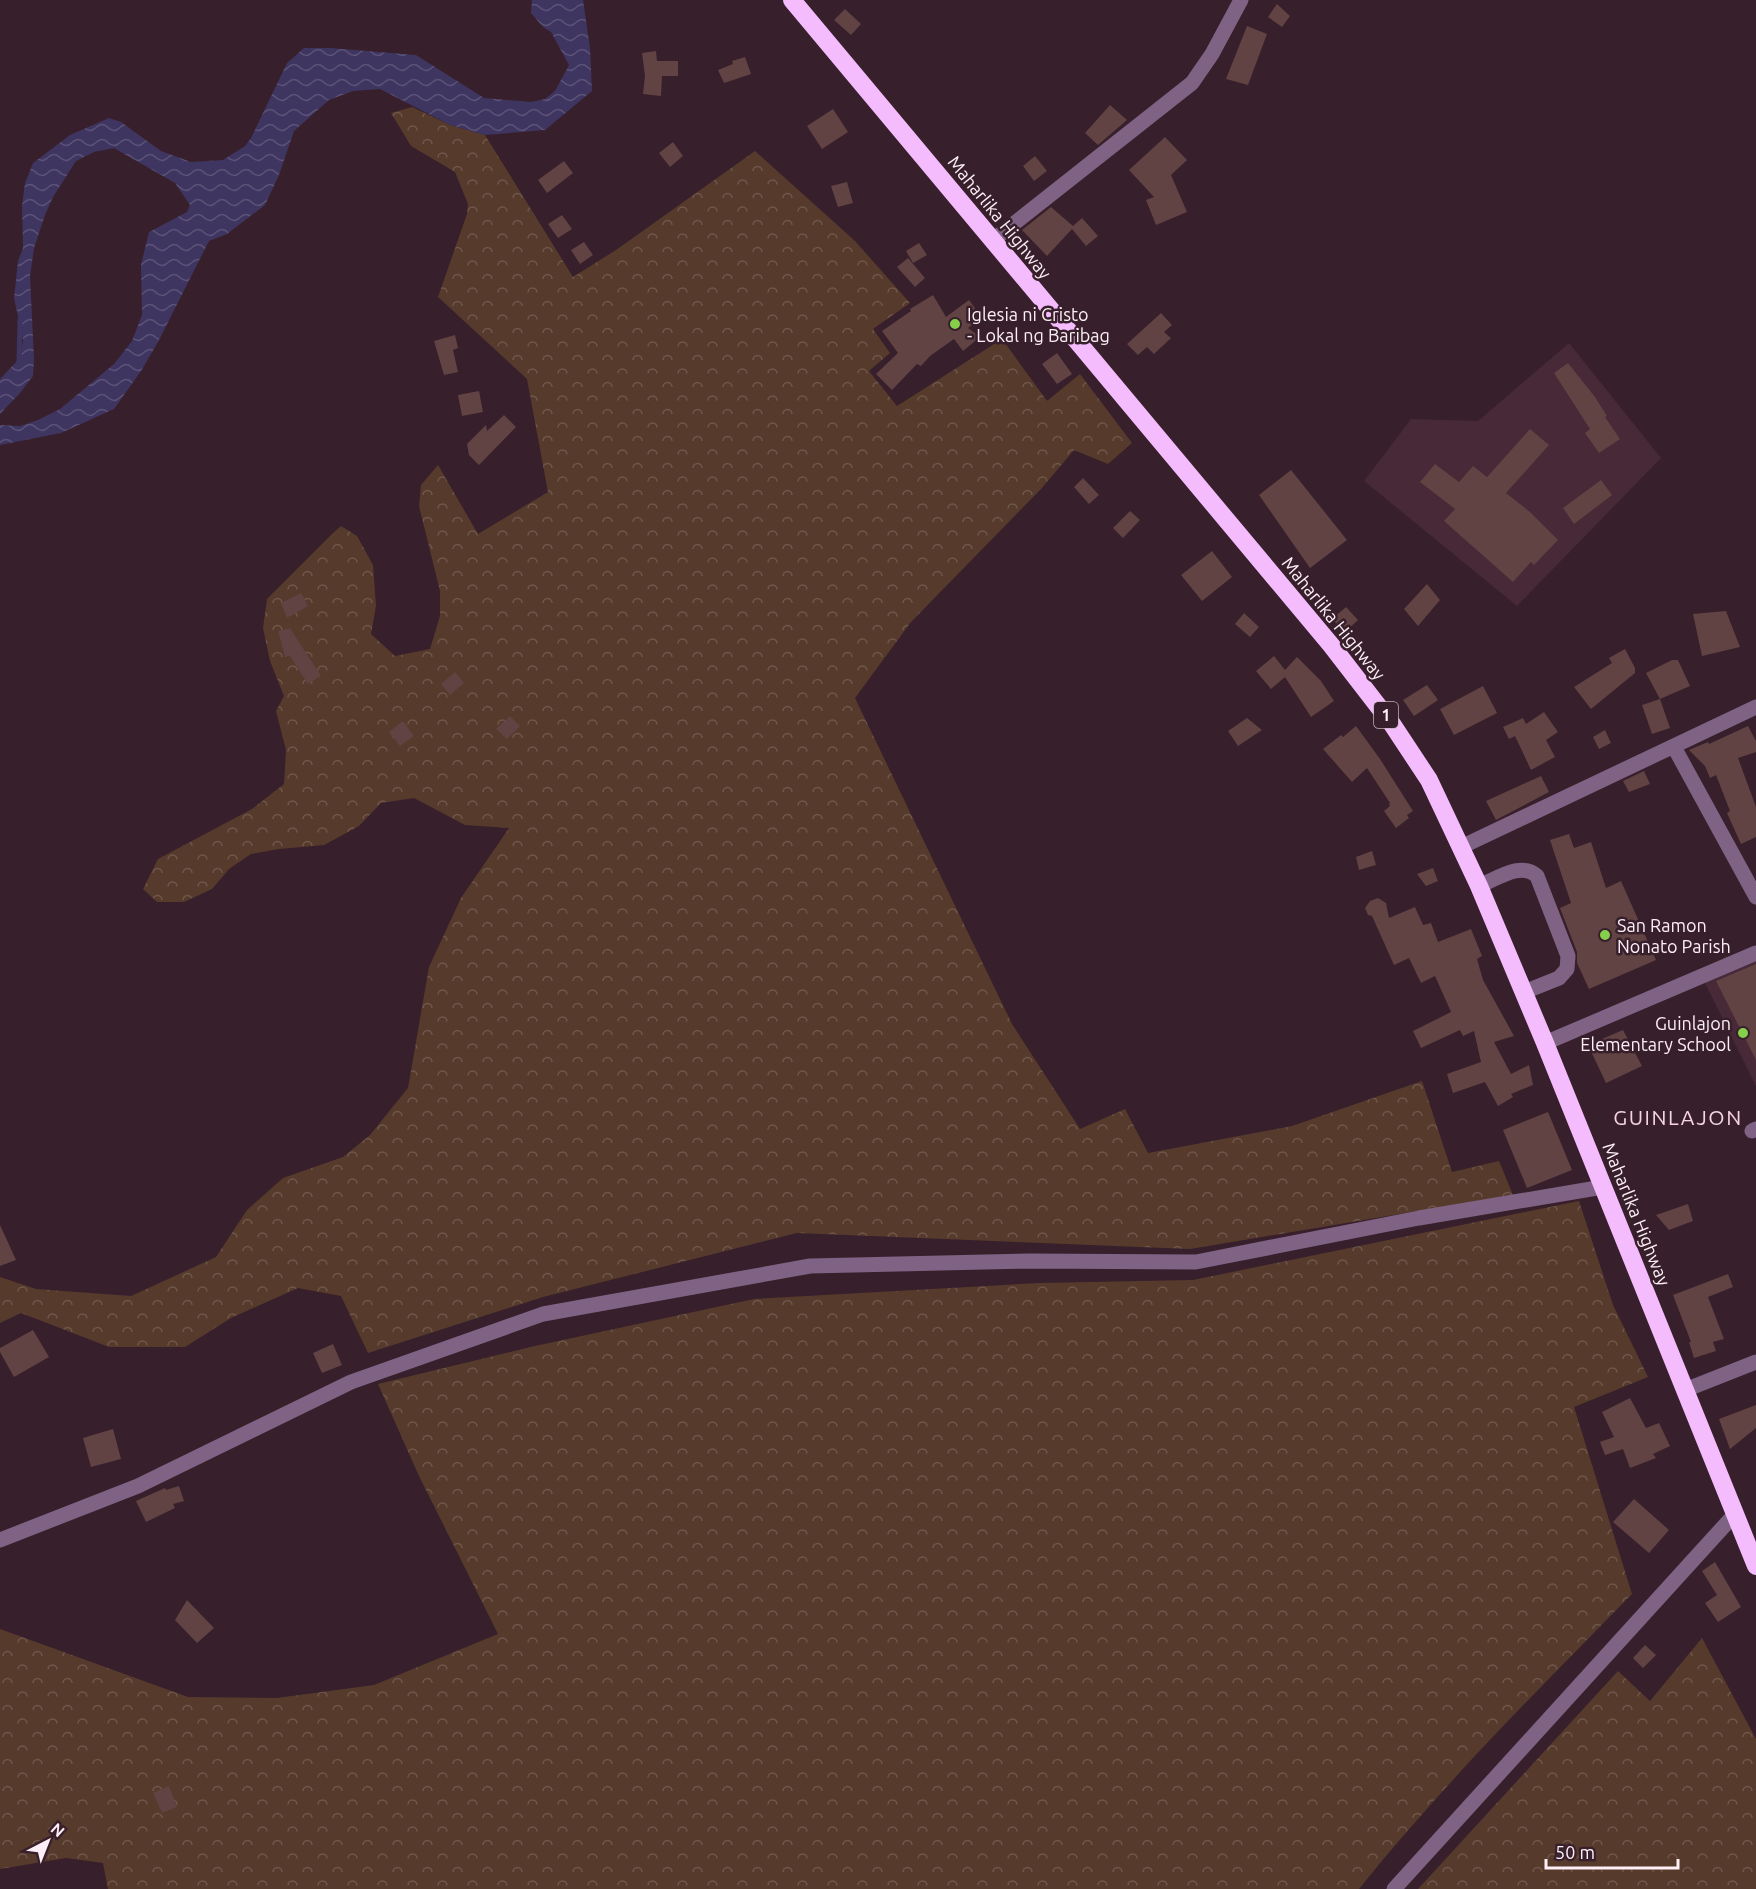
<svg xmlns="http://www.w3.org/2000/svg" width="1756" height="1889" viewBox="0 0 1756 1889" font-family="Ubuntu,sans-serif">
  <style>
    .built { fill: #472937 }
    .forest { fill: url(#forest-crowns) }
    .water { fill: url(#water-waves) }
    .lines { fill: none; stroke-linecap: round; stroke-linejoin: round }
    .stream { stroke: #3f3561; stroke-width: 5 }
    .building { fill: #614343 }
    .minor { stroke: #806384; stroke-width: 15 }
    .highway { stroke: #f4bbfd; stroke-width: 18 }
    .poi-dot { fill: #86cf4b; stroke: #371f2b; stroke-width: 2 }
    .labels { text-anchor: middle; dominant-baseline: central; stroke-width: 5; stroke-linejoin: round; paint-order: stroke }
    .shield { fill: #371f2b; stroke: #c2b1b8; stroke-width: 1.5 }
    .shield-label { font-size: 16px; font-weight: bold; fill: #fdeff5 }
    .street-label { font-size: 18px; fill: #fdeff5; stroke: #371f2b }
    .poi-label { font-size: 18px; fill: #fdeff5; stroke: #371f2b; text-anchor: start }
    .quarter-label { font-size: 21px; letter-spacing: 1.5px; fill: #f6d4e3; stroke: #371f2b }
  </style>
  <defs>
    <pattern id="forest-crowns" width="20" height="18" patternUnits="userSpaceOnUse" patternTransform="scale(1.5)"><rect width="20" height="18" fill="#563a2c"/><path d="M2 6a3 3 0 1 1 6 0M12 15a3 3 0 1 1 6 0" fill="none" stroke="#6f574b"/></pattern>
    <pattern id="water-waves" width="16" height="10" patternUnits="userSpaceOnUse" patternTransform="scale(1.5)"><rect width="16" height="10" fill="#3f3561"/><path d="M0 5q4-4 8 0t8 0" fill="none" stroke="#5c5378"/></pattern>
  </defs>
  <rect width="100%" height="100%" fill="#371f2b"/>
  <path class="built" d="M1569 343 1661 458 1517 606 1364 481 1411 419 1478 421Z
    M1756 959V1086L1704 981Z"/>
  <path class="forest" d="M412 107 450 125 485 135 573 277 616 250 755 151 855 241 910 303 873 329 890 353 869 371 897 406 1002 339 1047 401 1080 374 1132 443 1108 464 1074 450 1041 489 911 622 855 698 1012 1024 1080 1129 1125 1109 1148 1153 1292 1126 1422 1081 1452 1172 1499 1161 1513 1195 1190 1249 797 1233 543 1297 368 1353 341 1296 298 1288 231 1318 185 1347H109L21 1313 0 1323V1277L36 1289 131 1296 216 1257 247 1210 283 1178 343 1157 370 1135 408 1088 429 967 461 898 509 828 465 825 414 798 381 803 359 826 324 845 279 849 251 854 229 869 212 889 184 902H157L143 889 158 859 252 809 284 784 286 750 276 711 284 696 270 661 263 628 267 599 333 533 341 526 357 536 373 565 376 606 371 634 395 656 430 649 440 616V591L419 506 421 485 438 465 478 534 548 492 527 379 438 297 467 214 468 204 455 172 411 146 391 113Z
    M1579 1201 1613 1305 1648 1377 1574 1407 1632 1594C1538 1690 1443 1784 1359 1889H108L103 1863 66 1858 0 1869V1629L188 1697 277 1698 374 1685 498 1634 419 1476 378 1384 535 1346 754 1299 1038 1283 1193 1280Z
    M1702 1638 1756 1739V1889H1418L1618 1671 1650 1701Z"/>
  <path class="water" d="M532 0H583L590 48 592 91 545 130 485 135 450 125 380 89 353 91 329 100 294 131 279 175 265 205 227 234 209 241 158 342 141 371 114 409 61 433 0 445V425L20 426 38 420 60 409 114 364 132 341 142 315 141 265 149 232 187 212 190 205 175 183 114 148 94 152 76 161 53 197 45 215 34 248 30 276 34 359 33 376 20 393 0 414V379L16 362 21 352 23 340 14 298 18 261 23 248 22 206 25 183 33 163 70 135 109 118 121 122 161 151 191 162 223 160 245 146 251 138 287 63 304 48H330L416 55 484 98 531 102 545 99 555 91 569 65 551 32 543 27 531 13Z"/>
  <g class="lines">
    <path class="stream" d="M19 362 20 320"/>
  </g>
  <path class="building" d="M1277 4 1290 16 1282 27 1268 17Z
    M845 9 861 24 851 35 834 20Z
    M1247 26 1267 34 1248 85 1226 79Z
    M656 51 657 61H678V76H662L661 96 643 94 645 76 642 53Z
    M745 57 751 74 724 83 718 70 733 64 732 61Z
    M1110 105 1127 120 1098 145 1085 133Z
    M833 109 848 132 822 149 807 126Z
    M1165 137 1187 160 1171 175 1187 212 1156 225 1146 200 1154 197 1129 170Z
    M673 142 683 156 670 167 659 153Z
    M1035 156 1047 171 1034 181 1023 166Z
    M564 161 573 173 547 193 538 180Z
    M847 182 853 203 838 207 831 186Z
    M1051 207 1073 226 1082 218 1098 236 1086 246 1072 229 1047 256 1022 230Z
    M562 215 572 229 558 238 548 224Z
    M584 242 593 255 580 264 571 250Z
    M919 243 927 255 913 263 906 251Z
    M908 258 925 278 915 287 897 267Z
    M933 295 946 317 969 300 982 318 968 328 980 337 963 351 954 339 930 356 921 366 917 364 892 390 876 374 898 353 882 331 911 311 910 309Z
    M1161 313 1172 325 1164 332 1171 338 1154 354 1147 347 1138 355 1127 344Z
    M455 335 458 348 453 350 458 372 444 375 434 341Z
    M1057 353 1072 374 1057 384 1042 364Z
    M1568 363 1595 397 1607 416 1605 417 1620 439 1599 453 1585 433 1590 429 1554 373Z
    M479 391 483 412 462 416 458 395Z
    M504 415 516 427 479 465 469 455 467 444 486 425 487 431Z
    M1530 429 1549 445 1506 493 1530 512 1558 540 1534 565 1531 562 1513 582 1444 521 1455 509 1420 482 1435 464 1459 482 1473 466 1487 477Z
    M1291 470 1347 540 1310 568 1259 495Z
    M1083 478 1099 495 1089 504 1074 487Z
    M1601 480 1612 495 1574 524 1563 508Z
    M1130 511 1140 520 1123 538 1113 528Z
    M1212 551 1232 577 1202 601 1181 575Z
    M1427 584 1440 600 1418 626 1404 609Z
    M301 593 308 606 287 618 281 603Z
    M1346 607 1358 620 1345 632 1332 619Z
    M1726 611 1740 647 1702 656 1693 614Z
    M1244 613 1259 627 1250 637 1235 624Z
    M290 628 321 676 308 684 290 656 285 657 278 631Z
    M1625 649 1635 668V673L1591 709 1574 687 1612 663 1609 658Z
    M1274 656 1285 670 1297 657 1321 681 1334 701 1311 717 1285 677 1271 689 1256 671Z
    M1672 660H1678L1690 686 1660 699 1646 673Z
    M455 672 464 683 450 695 441 684Z
    M1427 685 1438 700 1414 716 1403 700Z
    M1483 686 1497 713 1454 735 1440 709Z
    M1660 699 1670 728 1652 734 1642 705Z
    M1544 712 1558 732 1546 740 1555 757 1531 770 1515 736 1509 739 1503 727 1523 718 1526 724Z
    M510 716 520 726 507 739 496 729Z
    M1247 718 1262 730 1238 746 1228 731Z
    M403 721 414 736 400 746 389 732Z
    M1356 726 1380 759 1413 811 1407 815 1409 818 1396 828 1384 811 1390 806 1389 804 1390 803 1367 768 1352 782 1323 749 1341 735 1343 737Z
    M1748 726 1756 741V752L1738 758 1756 807V837L1741 844 1727 813 1730 811 1716 775 1710 778 1705 766 1689 750 1708 742 1709 744Z
    M1605 730 1611 743 1599 749 1593 737Z
    M1644 771 1650 784 1629 792 1623 781Z
    M1541 776 1549 792 1496 820 1486 801Z
    M1569 834 1574 848 1591 842 1606 888 1621 881 1656 960 1589 989 1577 963V952L1560 908 1571 903 1550 840Z
    M1372 851 1376 865 1359 870 1356 857Z
    M1433 868 1438 881 1426 886 1417 874Z
    M1378 898 1386 903 1389 918 1415 907 1423 925 1431 923 1438 942 1471 929 1482 956 1477 959 1483 980 1514 1036 1494 1042 1511 1074 1529 1065 1533 1085 1511 1094 1513 1097 1498 1106 1485 1082 1453 1093 1447 1074 1481 1062 1474 1031 1463 1036 1460 1030 1421 1048 1413 1031 1451 1012 1435 976 1421 983 1409 958 1394 965 1372 916 1368 915 1365 908 1370 901Z
    M1756 964V1060L1716 981Z
    M1623 1030 1642 1066 1606 1083 1588 1045Z
    M1548 1112 1572 1170 1527 1188 1503 1130Z
    M1688 1204 1693 1221 1669 1230 1656 1215Z
    M0 1225 16 1260 0 1266Z
    M1728 1274 1733 1287 1708 1297 1724 1339 1713 1342 1716 1351 1694 1358 1689 1342H1691L1673 1295Z
    M33 1330 49 1357 14 1377 0 1352V1348Z
    M333 1344 342 1365 322 1373 313 1353Z
    M1630 1398 1646 1428 1659 1423 1670 1446 1653 1454 1656 1458 1630 1468 1623 1449 1605 1455 1600 1442 1614 1437 1602 1412Z
    M1756 1405V1428L1730 1449 1719 1419Z
    M113 1429 121 1459 91 1467 83 1438Z
    M179 1486 184 1501 173 1504 175 1508 146 1522 136 1501 165 1488 166 1490Z
    M1634 1499 1669 1530 1649 1553 1613 1522Z
    M1715 1562 1741 1607 1718 1622 1705 1603 1717 1595 1702 1571Z
    M187 1600 214 1628 197 1643 175 1620Z
    M1645 1645 1656 1655 1643 1668 1633 1658Z
    M169 1786 177 1807 162 1813 153 1793Z"/>
  <g class="lines">
    <path class="minor" d="M992 241 1192 83 1212 54 1241 0
      M1674 747 1756 897
      M1461 847 1756 707
      M1479 886C1497 879 1521 861 1537 876L1568 956 1567 969 1559 978 1524 992
      M1545 1043 1756 953
      M1752 1131 1756 1129
      M1685 1390 1756 1362
      M0 1540 138 1486 351 1382 543 1314 810 1266 1030 1261 1196 1262 1419 1218 1603 1187
      M1394 1889 1735 1514"/>
    <path class="highway" d="M792 0 1331 645 1392 724 1429 780 1479 886 1545 1043 1756 1566"/>
  </g>
  <g class="poi-dot">
    <circle cx="955" cy="324" r="6"/>
    <circle cx="1605" cy="935" r="6"/>
    <circle cx="1743" cy="1033" r="6"/>
  </g>
  <g class="labels">
    <rect class="shield" x="1374" y="702" width="24" height="26" rx="4.5"/>
    <g class="shield-label">
      <text x="1386" y="715">1</text>
    </g>
    <g class="street-label">
      <text transform="translate(1000 217) rotate(51)">Maharlika Highway</text>
      <text transform="translate(1334 618) rotate(51)">Maharlika Highway</text>
      <text transform="translate(1637 1214) rotate(68)">Maharlika Highway</text>
    </g>
    <g class="poi-label">
      <text x="967" y="314">Iglesia ni Cristo<tspan x="967" dy="21">- Lokal ng Baribag</tspan></text>
      <text x="1617" y="925">San Ramon<tspan x="1617" dy="21">Nonato Parish</tspan></text>
      <text x="1731" y="1023" text-anchor="end">Guinlajon<tspan x="1731" dy="21">Elementary School</tspan></text>
    </g>
    <g class="quarter-label">
      <text x="1678" y="1117">GUINLAJON</text>
    </g>
  </g>
  <g transform="translate(48 1841) rotate(42)" stroke="#371f2b" stroke-width="4.5" paint-order="stroke">
  <path d="M0-4.5L10 22L0 15L-10 22Z" fill="#fdeff5"/>
  <text y="-9" font-size="16" font-weight="bold" text-anchor="middle" fill="#fdeff5">N</text>
  </g>
  <path d="M1546 1859v9h132v-9" fill="none" stroke="#fdeff5" stroke-width="3"/>
  <text x="1555" y="1859" font-size="18" fill="#fdeff5" stroke="#371f2b" stroke-width="4.5" paint-order="stroke">50 m</text>
</svg>
